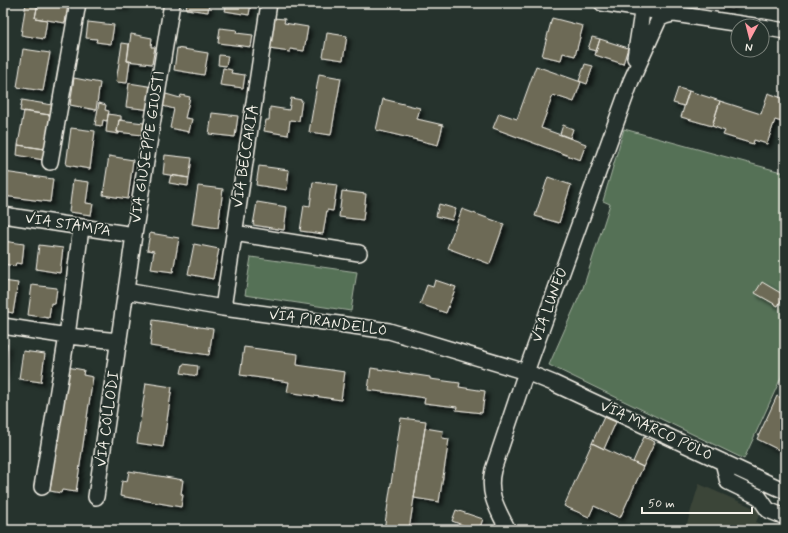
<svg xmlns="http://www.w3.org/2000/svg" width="788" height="533" viewBox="0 0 788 533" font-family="Mynerve,sans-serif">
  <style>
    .built { fill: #3b4439 }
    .green { fill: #557157; stroke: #a4b1a0 }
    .building { fill: #6d6a56; stroke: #f4f1e8; filter: url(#shadow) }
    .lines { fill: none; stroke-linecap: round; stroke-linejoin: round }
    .minor-casing { stroke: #f4f1e8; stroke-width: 18 }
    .minor { stroke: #26332d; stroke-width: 15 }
    .labels { text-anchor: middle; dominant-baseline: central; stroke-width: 3.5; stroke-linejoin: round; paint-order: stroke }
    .street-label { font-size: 15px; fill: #f4f1e8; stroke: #26332d }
  </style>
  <defs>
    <filter id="shadow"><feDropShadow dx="3.5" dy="3.5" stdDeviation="2" flood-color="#0009"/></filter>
  </defs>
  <rect width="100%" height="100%" fill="#26332d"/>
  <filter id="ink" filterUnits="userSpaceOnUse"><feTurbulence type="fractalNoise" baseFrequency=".025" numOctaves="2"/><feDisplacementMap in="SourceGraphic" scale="8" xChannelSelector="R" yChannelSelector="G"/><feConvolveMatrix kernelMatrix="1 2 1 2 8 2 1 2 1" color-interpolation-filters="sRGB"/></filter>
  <g filter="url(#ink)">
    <path class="built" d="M699 484 761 511 756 522 772 530H685Z"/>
    <path class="green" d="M624 129 785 173V369L744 459 549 365 583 288 610 204 603 201Z
      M251 257 357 272 351 311 245 295Z"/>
    <path class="building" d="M26 3H38L35 18 47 20 44 39 21 35Z
      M38 3 68 4 65 23 35 18Z
      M115 3H125V7L115 5Z
      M187 3H209L208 12 186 9Z
      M227 3H251L249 15 225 11Z
      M695 3H734L733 8Z
      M273 18 285 19 284 23 308 27 304 51 290 49V52L269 49Z
      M552 18 583 26 575 56 563 53 561 60 542 56Z
      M88 22 114 25 111 44 96 42 97 39 86 38Z
      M220 28 237 30 236 33 253 35 251 47 218 43Z
      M327 33 347 36 343 60 323 57Z
      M131 34 152 38 151 47H155L152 64 127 61Z
      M592 37 600 39 596 51 588 49Z
      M600 39 628 48 623 64 595 55Z
      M122 43 129 44 127 61H130L127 83 116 82Z
      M177 48 208 53 204 75 174 70Z
      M23 49 50 53 43 91 17 87Z
      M219 55 228 56 226 66 218 65Z
      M585 64 593 66 587 84 579 81Z
      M536 66 581 82 574 102 553 95 541 128 586 144 580 160 493 128 499 113 517 119Z
      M223 68 232 70 231 73 245 75 243 88 220 85Z
      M319 74 341 78 331 135 309 132Z
      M74 78 100 83 96 110 70 105Z
      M129 83 154 87 151 110 126 107Z
      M678 88 689 91 684 106 673 103Z
      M689 91 720 101 712 126 681 117Z
      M768 93 785 99V123L775 120 767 144 754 140 753 144 723 135 725 131 712 126 720 101 761 114Z
      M166 94 180 98 181 95 190 97 185 118 192 119 189 132 170 128 174 109 163 106Z
      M291 98 302 100 299 121 290 120 288 135 264 131 266 120H269L270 107 289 110Z
      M383 99 420 108 417 119 443 125 438 145 376 130Z
      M22 100 52 105 50 115 20 111Z
      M99 103 106 105 105 110 109 111 107 121 103 120 102 126 95 125Z
      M24 111 50 115 45 149 18 145Z
      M212 113 238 116 235 137 209 134Z
      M108 114 121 116V120H119L117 132H119V134L106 132Z
      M119 120 144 123 142 135 117 132Z
      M563 125 573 129 570 138 560 134Z
      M71 128 95 131 90 169 66 165Z
      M18 145 45 149 43 160 17 155Z
      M165 155 192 158 189 178 163 174Z
      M109 156 133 160 128 199 103 195Z
      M259 166 289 170 287 190 256 185Z
      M4 172 53 179 50 202 3 196Z
      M171 175 189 178 188 186 169 183Z
      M548 177 571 185 559 223 535 216Z
      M73 180 89 182 86 203 93 204 91 215 69 212Z
      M313 182 337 185 333 211 327 210 323 234 300 231 304 205 310 206Z
      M198 186 223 189 218 228 192 224Z
      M342 191 366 194 363 220 339 217Z
      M257 202 287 207 284 230 253 225Z
      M439 204 456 209 452 220 436 216Z
      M462 209 504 224 490 264 447 248Z
      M150 233 179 238 173 272 151 269 154 251 147 250Z
      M3 241 24 244 22 264 16 263 15 266 3 264Z
      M194 244 219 249 213 279 188 274Z
      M39 245 63 248 60 273 36 269Z
      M435 280 456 287 446 313 420 304 427 285 433 287Z
      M3 281 18 283 13 313 3 311Z
      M762 282 784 295 778 306 755 293Z
      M32 285 57 288 55 304 51 303 49 318 28 315Z
      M153 320 213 329 209 355 150 346Z
      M3 344H7L4 375H3Z
      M244 347 298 354 297 365 345 372 341 400 287 392 289 382 240 375Z
      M23 351 45 354 41 382 19 379Z
      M183 364 198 366 197 376 181 373Z
      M67 367 84 370 83 375 93 377 76 492 62 490 61 493 50 491Z
      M371 368 430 377V379L460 383 459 387 485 391 482 413 456 410 457 407 424 403 425 398 368 390Z
      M146 383 172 387 163 447 137 443Z
      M785 391V443L781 451 757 439 777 396 782 398Z
      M604 417 616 422 604 449 592 443Z
      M401 418 426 421 425 428 409 530H384Z
      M425 428 443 431 442 438 449 439 439 502 414 498Z
      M644 437 655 442 643 467 633 462Z
      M592 443 643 467 620 518 594 506 589 517 564 506Z
      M129 471 183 480 181 494 183 495 181 507 120 496 122 481 127 482Z
      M456 510 483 519 479 530H463L465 526 452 521Z"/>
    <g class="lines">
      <g class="minor-casing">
        <path id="minor" d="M602 3 754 26
          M762 27 785 31
          M635 58 641 19 642 9
          M50 162 78 3
          M3 215 134 235
          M234 233 359 253
          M126 291 223 308 389 331 526 372 553 383 785 491
          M223 308 269 3
          M3 326 67 336 81 228
          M723 462 728 482 759 497 768 510 785 517
          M42 487 67 336 119 341
          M96 497 134 235 172 3
          M508 530C498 510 487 494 493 470L526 372 631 81 659 19 665 16 673 14"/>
      </g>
      <use href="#minor" class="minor"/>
    </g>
  </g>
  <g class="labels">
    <g class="street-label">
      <text transform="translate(148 147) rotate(-81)">VIA GIUSEPPE GIUSTI</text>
      <text transform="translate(246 156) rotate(-81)">VIA BECCARIA</text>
      <text transform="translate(68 225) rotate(9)">VIA STAMPA</text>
      <text transform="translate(550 305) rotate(-70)">VIA LUNEO</text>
      <text transform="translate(328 323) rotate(8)">VIA PIRANDELLO</text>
      <text transform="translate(108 419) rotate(-82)">VIA COLLODI</text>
      <text transform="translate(656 431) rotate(25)">VIA MARCO POLO</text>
    </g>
  </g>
  <rect width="788" height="533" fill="none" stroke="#26332d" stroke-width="16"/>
  <rect x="8" y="8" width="772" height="517" fill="none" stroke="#f4f1e8" stroke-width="1.5" filter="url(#ink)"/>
  <g transform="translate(750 38) rotate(187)"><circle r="19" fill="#26332d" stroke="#787f78"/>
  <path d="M0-3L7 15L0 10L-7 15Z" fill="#ff9aa2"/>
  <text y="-6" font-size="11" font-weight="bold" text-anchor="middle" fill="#f4f1e8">N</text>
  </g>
  <path d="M642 507v6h110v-6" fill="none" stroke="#f4f1e8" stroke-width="2"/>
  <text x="648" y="507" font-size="12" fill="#f4f1e8" stroke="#26332d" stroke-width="3" paint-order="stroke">50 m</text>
</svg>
